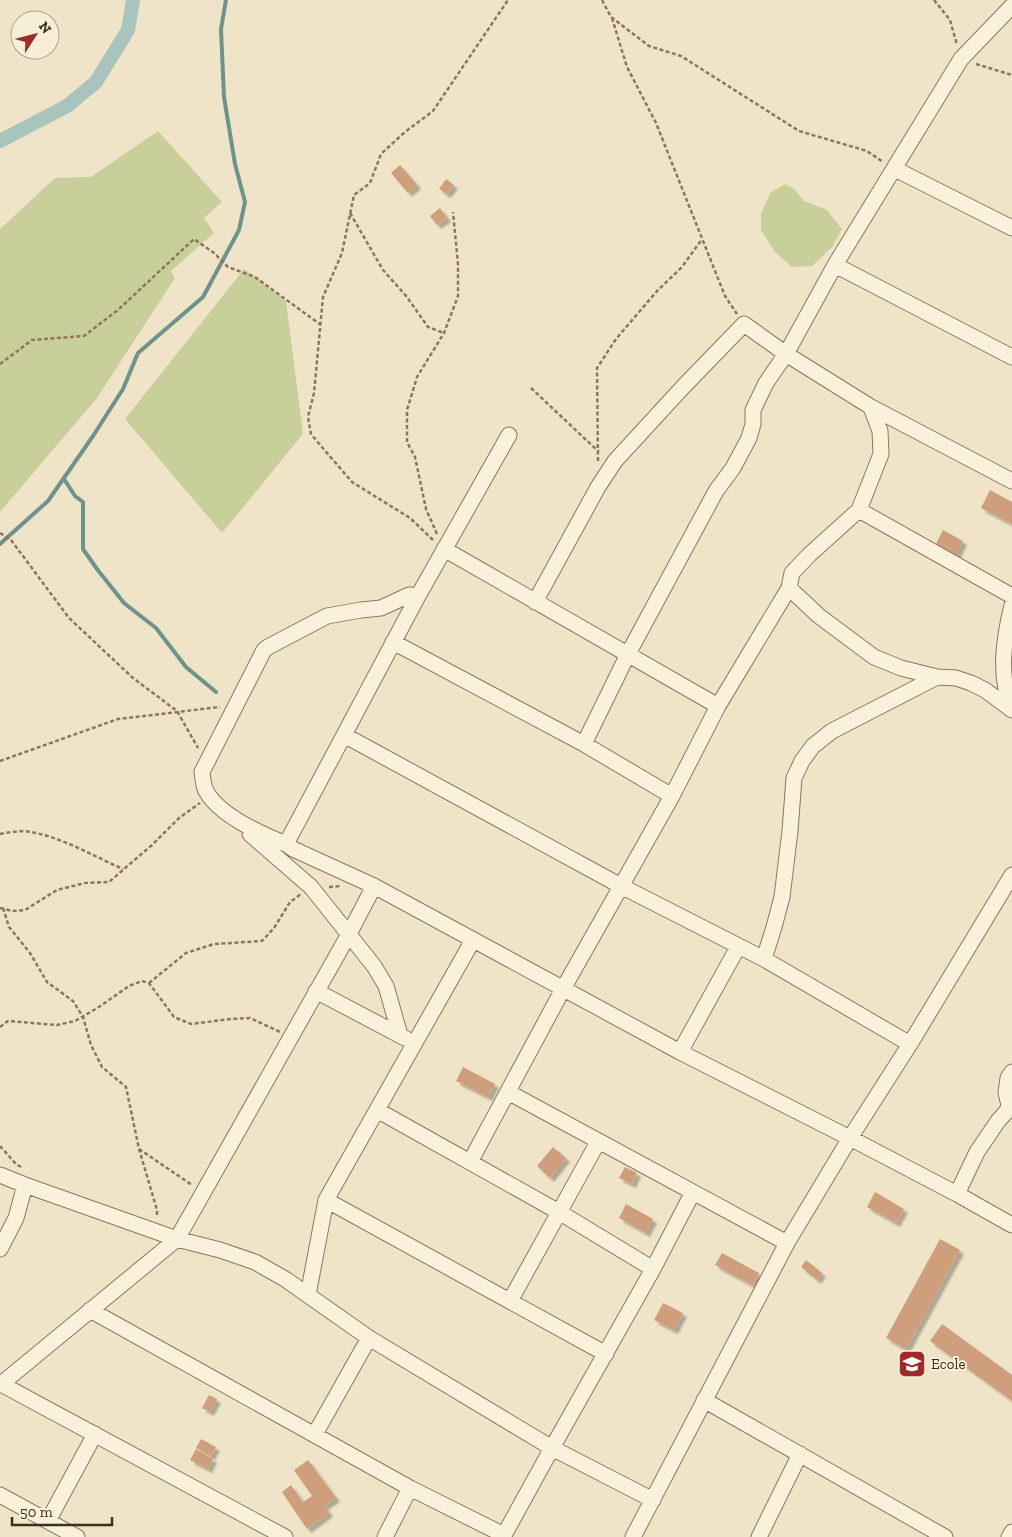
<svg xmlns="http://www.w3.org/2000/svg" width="1012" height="1537" viewBox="0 0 1012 1537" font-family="'Zilla Slab',serif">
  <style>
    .green { fill: #c9cf9b }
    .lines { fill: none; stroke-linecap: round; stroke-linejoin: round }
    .stream { stroke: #6f938a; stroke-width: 4 }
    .canal { stroke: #a9c4bc; stroke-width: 14 }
    .building { fill: #cf9f7d; filter: url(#shadow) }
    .minor-casing { stroke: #8d765c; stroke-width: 17 }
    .path { stroke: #8d765c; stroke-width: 2.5; stroke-dasharray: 4 2.5; stroke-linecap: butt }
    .minor { stroke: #faf1dc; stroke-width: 15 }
    .labels { text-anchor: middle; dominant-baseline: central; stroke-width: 4; stroke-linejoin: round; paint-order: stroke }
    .poi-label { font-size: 15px; fill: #3d2e20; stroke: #f7eed8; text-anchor: start }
  </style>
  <defs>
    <filter id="shadow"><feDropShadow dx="4" dy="4" stdDeviation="1" flood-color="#0004"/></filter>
  </defs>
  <rect width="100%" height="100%" fill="#f0e4c8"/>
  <path class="green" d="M158 131 222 202 204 218 214 233 171 271 175 278 97 398 0 512V229L55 178 91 177Z
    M785 184 794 189 804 201 827 210 842 229 833 246 812 266 792 267 775 252 761 230V214L770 193Z
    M244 269 286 301 303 434 222 533 125 419Z"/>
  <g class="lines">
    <path class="stream" d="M64 479 75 496 83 502V549L97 569 124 603 156 628 186 667 216 692
      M0 544 48 501 93 436 123 389 138 353 203 297 239 230 245 202 235 164 224 97 221 29 226 0"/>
    <path class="canal" d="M0 141 67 106 96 82 128 30 133 0"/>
  </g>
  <path class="building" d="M400 165 417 185 408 193 391 173Z
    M446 179 454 185 447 194 439 189Z
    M440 208 447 218 437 225 430 216Z
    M990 490 1012 502V524L981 508Z
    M943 530 963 541 956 555 936 544Z
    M463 1067 495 1084 488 1097 456 1081Z
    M553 1147 566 1158 550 1178 537 1166Z
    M625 1167 637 1173 632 1184 619 1178Z
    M875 1192 904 1209 896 1223 867 1207Z
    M626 1204 653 1219 646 1233 619 1218Z
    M940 1239 960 1250 906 1349 886 1338Z
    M722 1253 759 1273 752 1285 715 1265Z
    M806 1260 822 1273 817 1280 801 1267Z
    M663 1303 683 1313 674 1330 654 1320Z
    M942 1324 1012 1375V1401L930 1341Z
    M209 1395 217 1399 210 1412 202 1408Z
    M201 1439 216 1447 211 1456 196 1448Z
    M196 1449 213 1459 208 1469 190 1460Z
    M308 1460 336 1498 324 1506 329 1513 307 1529 282 1492 291 1485 303 1502 312 1496 294 1470Z"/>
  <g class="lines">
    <g class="minor-casing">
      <path id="minor" d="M895 169 1012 228
        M835 265 1012 357
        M509 435 418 596 286 844 293 849 374 886 680 1052 850 1138 957 1194 1012 1225
        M859 510 1012 596
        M444 549 718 706
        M789 588 819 616 874 657 901 668 937 677 956 678 971 683 985 690 1012 710
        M535 602 598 487 615 461 683 387 744 324 786 354 871 407 1012 481
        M1012 605C1004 638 998 676 1012 709
        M393 642 584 744 672 796
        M344 735 621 886 764 959 910 1044
        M584 744 628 654 716 491 733 468 749 438 753 424V410L766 383 786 354 835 265 961 59 1012 6
        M250 834 311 887 374 966 386 986 400 1035
        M286 844C261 834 219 815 206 791 203 785 203 778 202 772L264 650 268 647 327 616 361 610 381 608 409 595 418 596
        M764 959 774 927 782 897 790 831 794 778 802 761 813 746 832 731 937 677
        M316 991 405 1038
        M680 1052 738 947
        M508 1092 787 1243
        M377 1110 559 1212 653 1269
        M470 1162 563 989 672 796 718 706 789 588 792 573 809 555 859 510 881 454 880 431 871 407
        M0 1175 25 1185 177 1239 220 1250 255 1262 285 1279 369 1338 552 1448 653 1500
        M957 1194 977 1152 998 1121 1007 1111 1009 1105 1006 1093 1008 1078 1012 1072
        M326 1200 606 1354
        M0 1249 16 1218 25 1185
        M308 1295 326 1200 473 940
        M510 1301 598 1142
        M90 1310 410 1488 504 1535
        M1 1384 285 1537
        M0 1385 177 1239 349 934 374 886
        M704 1400 945 1537
        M315 1434 369 1338
        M0 1495 77 1537
        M48 1521 95 1434
        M385 1537 410 1488
        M503 1537 552 1448 653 1269 693 1192
        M633 1537 787 1243 850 1138 910 1044 1012 875
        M759 1537 800 1454
        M1009 1537 1012 1532"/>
    </g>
    <path class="path" d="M602 0 611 17 649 46 681 56 799 131 867 151 883 162
      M934 0 950 20 957 45
      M612 18 627 67 656 123 725 296 737 314
      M976 64 1012 75
      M350 213 383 270 407 297 428 327 444 333
      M0 364 32 340 84 336 119 309 194 239 214 253 228 267 255 277 321 325
      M531 388 599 452
      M598 461 597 368 616 339 657 291 682 267 702 239
      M0 533 11 540 69 618 133 678 177 711 198 748
      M437 534 426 509 415 457 407 442V410L417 377 444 333 458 296V264L453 212
      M433 540 410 518 352 482 321 446 311 434 308 417 314 393 323 297 342 253 354 195 370 183 381 154 405 132 433 111 508 0
      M0 761 118 719 220 707
      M0 834C10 832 21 830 31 832 64 838 93 856 123 869
      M329 887 341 886
      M0 908 12 911 25 910 57 890 85 883 109 882 152 845 179 818 200 803
      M3 908 9 927 30 953 47 982 73 1001 83 1017 91 1045 102 1067 126 1087 139 1149 157 1210V1217
      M149 983 186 953 214 944 262 941 274 928 290 902 301 894
      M0 1027 8 1021 57 1025 75 1021 99 1007 129 986 142 981 149 983 174 1017 191 1024 230 1019 250 1018 280 1032
      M0 1146 16 1164 21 1167
      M139 1149 192 1185"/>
    <use href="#minor" class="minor"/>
  </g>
  <defs>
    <g id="school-square" transform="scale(1.4375)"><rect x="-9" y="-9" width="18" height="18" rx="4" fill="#9e2a2b" stroke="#f7eed8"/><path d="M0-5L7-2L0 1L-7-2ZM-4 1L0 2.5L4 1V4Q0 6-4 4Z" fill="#fff"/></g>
  </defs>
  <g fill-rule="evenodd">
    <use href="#school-square" x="912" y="1364"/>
  </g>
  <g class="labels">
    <g class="poi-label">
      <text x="931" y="1364">Ecole</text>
    </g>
  </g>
  <g transform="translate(35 35) rotate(54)"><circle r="24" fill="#f7eed8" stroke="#ada18e"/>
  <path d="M0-4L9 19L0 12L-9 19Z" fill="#9e2a2b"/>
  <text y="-8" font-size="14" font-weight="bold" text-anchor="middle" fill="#3d2e20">N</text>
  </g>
  <path d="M12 1517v8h100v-8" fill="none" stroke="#3d2e20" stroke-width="2.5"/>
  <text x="20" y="1517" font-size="15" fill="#3d2e20" stroke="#f7eed8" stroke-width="4" paint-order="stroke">50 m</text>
</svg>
